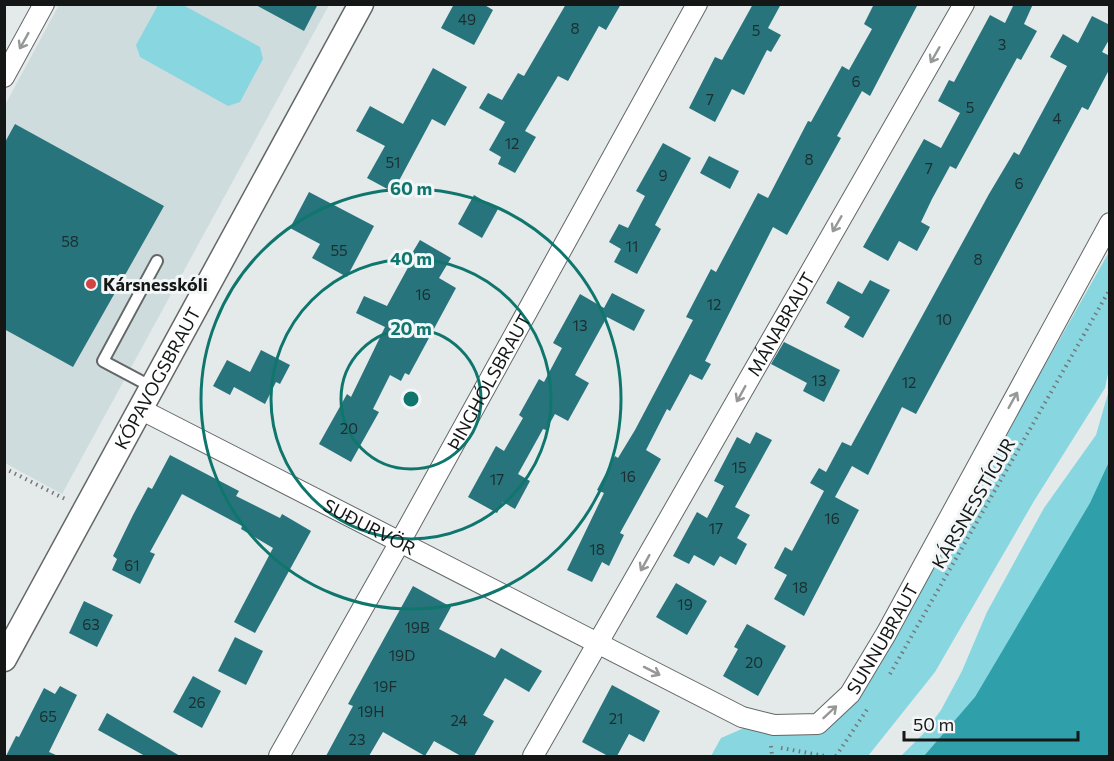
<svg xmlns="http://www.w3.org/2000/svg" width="1114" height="761" viewBox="0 0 1114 761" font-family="Commissioner,sans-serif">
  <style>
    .built { fill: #cedcdd }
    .green { fill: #88d7e0 }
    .water { fill: #2f9faa }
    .building { fill: #28747c }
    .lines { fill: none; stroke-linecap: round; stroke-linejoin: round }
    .service-casing { stroke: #636767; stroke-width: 14 }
    .minor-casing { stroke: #636767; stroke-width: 22 }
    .tertiary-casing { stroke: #636767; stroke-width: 27 }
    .path { stroke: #757879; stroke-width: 4; stroke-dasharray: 1.5 4.5; stroke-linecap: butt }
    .service { stroke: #fff; stroke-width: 10 }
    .minor { stroke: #fff; stroke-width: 20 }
    .tertiary { stroke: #fff; stroke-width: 24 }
    .oneway { stroke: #969797 }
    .ring { fill: none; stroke: #0f766e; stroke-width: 3 }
    .poi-dot { fill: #d24344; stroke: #f2f6f7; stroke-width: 2 }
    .labels { text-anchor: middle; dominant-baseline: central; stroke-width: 6; stroke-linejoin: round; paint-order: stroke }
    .number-label { font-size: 15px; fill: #1a2e30 }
    .poi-label { font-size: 18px; font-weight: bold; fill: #151717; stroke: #f2f6f7; text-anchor: start }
    .street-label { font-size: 18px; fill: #151717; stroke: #f2f6f7 }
    .centre { fill: #0f766e; stroke: #f2f6f7; stroke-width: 3 }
    .ring-label { font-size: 18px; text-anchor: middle; font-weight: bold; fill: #0f766e; stroke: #f2f6f7; stroke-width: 6; stroke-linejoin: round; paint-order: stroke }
  </style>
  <rect width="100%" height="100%" fill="#e4e9ea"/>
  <path class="built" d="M59 5H329L62 494 5 463V105Z"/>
  <path class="green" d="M158 5H183L260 47 263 59 240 102 228 106 140 57 136 45Z
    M1109 252 1110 364 1105 388 1034 501 935 672 868 756H711L721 738 751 725 821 728 910 604Z
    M1109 390V756H901L924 733 941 710 962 671 987 612 1044 508 1096 435Z"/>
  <path class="water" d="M1109 462V756H924L975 697 1090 503Z"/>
  <path class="building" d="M254 4H318L304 31Z
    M454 4H483L493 10 474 45 441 28Z
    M566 4H621L606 30 599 26 568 81 558 76 525 131 536 137 515 173 498 164 501 157 489 150 505 122 479 108 488 93 502 100 518 73 524 76Z
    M753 4H781L768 28 781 35 771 52 767 50 744 95 732 89 715 122 689 108 715 57 722 60Z
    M874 4H918L870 96 862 91 837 136 841 138 787 235 773 227 705 361 711 364 702 380 690 374 670 411 667 409 646 450 661 459 620 533 624 535 609 566 602 562 592 582 567 570 604 493 597 490 615 456 618 458 635 430 693 320 686 317 711 269 716 272 758 193 768 198 808 121 811 122 842 66 849 70 872 29 864 24Z
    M1014 4H1033L1024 24 1037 31 1021 60 1017 58 956 169 950 166 932 199 921 222 930 227 917 251 899 241 888 261 863 247 924 139 941 148 960 113 938 101 949 80 954 82 990 15 1005 23Z
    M1092 16 1110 25V38L1102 52 1110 56V68L1088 110 1082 107 916 414 902 407 868 475 852 466 835 497 859 510 804 616 774 599 787 575 774 568 785 547 792 551 824 491 810 483 819 468 826 472 842 442 851 446 989 194 1014 152 1019 155 1067 66 1050 57 1063 34 1078 43Z
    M433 68 467 87 445 126 432 119 393 192 367 178 385 146 356 131 370 106 403 124Z
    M15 124 164 206 73 367 4 329V144Z
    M663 143 691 158 655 225 661 229 637 274 614 262 621 249 609 242 619 224 628 228 645 196 636 191Z
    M709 156 739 171 730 189 700 173Z
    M309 192 374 226 347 277 312 258 320 244 290 228Z
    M474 195 498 209 482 238 458 224Z
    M420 240 451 258 439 278 456 288 409 375 405 373 401 381 390 375 373 409 379 412 351 462 319 444 347 394 351 397 385 327 356 313 364 296 387 306 411 262 408 260Z
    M870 280 890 290 863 338 844 327 850 317 826 303 838 281 862 294Z
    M612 293 645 310 634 331 607 317 575 375 589 383 568 421 555 414 546 430 543 429 518 474 530 481 515 509 503 502 497 513 468 497 496 446 504 451 523 418 519 415 539 379 544 382 562 348 553 343 580 294 604 308Z
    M784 342 840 370 824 402 803 391 807 383 771 364Z
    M261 350 290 365 280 384 276 382 265 404 234 387 230 395 213 386 227 360 250 372Z
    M756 432 772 440 735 507 750 515 737 538 747 544 736 565 720 556 714 566 694 555 689 564 673 556 697 512 707 518 724 486 714 481 737 437 750 444Z
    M170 455 239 491 236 496 280 518 282 514 311 531 255 633 234 622 273 548 241 529 242 526 182 494 150 552 155 554 140 584 112 570 117 559 113 556 133 515 148 487 152 489Z
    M676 583 707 601 687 635 656 617Z
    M413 586 451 607 439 629 495 658 501 648 542 671 529 692 505 678 483 715 494 721 474 756H461L434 741 425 756 383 732 369 756H326L353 706 348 704Z
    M84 601 113 615 97 647 69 633Z
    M747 624 786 646 758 696 723 676 738 649 734 647Z
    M235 637 263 651 246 685 218 671Z
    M193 676 221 691 202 728 173 712Z
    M612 685 660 711 644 742 629 734 617 756H608L582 742Z
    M60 686 77 695 49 752 58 756H6L16 736 19 737 44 688 55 694Z
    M107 713 180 756H145L98 730Z"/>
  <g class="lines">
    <g class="service-casing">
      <path id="service" d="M152 387 103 361 157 261"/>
    </g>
    <g class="minor-casing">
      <g id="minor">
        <path d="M4 77 44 4"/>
        <path id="s1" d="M140 409 742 717 774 725 818 724 850 694 886 634 1110 223"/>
        <path id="s2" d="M279 756 400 542 697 4"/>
        <path id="s3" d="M533 756 964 4"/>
      </g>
    </g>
    <g class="tertiary-casing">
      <g id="tertiary">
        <path id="s4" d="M4 659 361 4"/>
      </g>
    </g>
    <path class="path" d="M4 468 65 499
      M890 674 1110 289
      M771 746 772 756
      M781 748 825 756
      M836 756 868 708"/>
    <use href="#service" class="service"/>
    <use href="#minor" class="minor"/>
    <use href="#tertiary" class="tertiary"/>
  </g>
  <defs><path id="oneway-shaft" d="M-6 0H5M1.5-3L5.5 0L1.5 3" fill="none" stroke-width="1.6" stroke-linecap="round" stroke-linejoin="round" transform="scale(1.5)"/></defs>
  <g class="oneway">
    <use href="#oneway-shaft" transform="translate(24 41) rotate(119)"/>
    <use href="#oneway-shaft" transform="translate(935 55) rotate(120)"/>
    <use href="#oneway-shaft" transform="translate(837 224) rotate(120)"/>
    <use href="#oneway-shaft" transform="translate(741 394) rotate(119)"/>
    <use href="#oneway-shaft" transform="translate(1013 400) rotate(-61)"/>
    <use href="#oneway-shaft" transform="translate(645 563) rotate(119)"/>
    <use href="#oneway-shaft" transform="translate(652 671) rotate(27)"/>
    <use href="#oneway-shaft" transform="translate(830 712) rotate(-43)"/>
  </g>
  <g class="ring">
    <circle cx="411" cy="399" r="70"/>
    <circle cx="411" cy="399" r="140"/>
    <circle cx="411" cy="399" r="210"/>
  </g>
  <circle class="poi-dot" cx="91" cy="284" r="6"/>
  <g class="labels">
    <g class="number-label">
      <text x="467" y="19">49</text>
      <text x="575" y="28">8</text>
      <text x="756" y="30">5</text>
      <text x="1002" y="44">3</text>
      <text x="856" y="81">6</text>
      <text x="710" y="99">7</text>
      <text x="970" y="107">5</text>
      <text x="1057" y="118">4</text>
      <text x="512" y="143">12</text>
      <text x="809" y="159">8</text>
      <text x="393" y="162">51</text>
      <text x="929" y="168">7</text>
      <text x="663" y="175">9</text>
      <text x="1019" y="183">6</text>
      <text x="70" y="241">58</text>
      <text x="632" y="246">11</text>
      <text x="339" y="250">55</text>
      <text x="978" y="259">8</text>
      <text x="423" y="294">16</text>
      <text x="714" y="304">12</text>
      <text x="944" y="319">10</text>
      <text x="580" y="325">13</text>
      <text x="819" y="380">13</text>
      <text x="909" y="382">12</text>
      <text x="349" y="428">20</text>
      <text x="739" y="467">15</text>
      <text x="628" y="476">16</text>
      <text x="497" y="479">17</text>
      <text x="832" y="518">16</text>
      <text x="716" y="528">17</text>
      <text x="597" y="549">18</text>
      <text x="132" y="565">61</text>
      <text x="800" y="587">18</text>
      <text x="685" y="604">19</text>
      <text x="91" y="624">63</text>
      <text x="417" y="627">19B</text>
      <text x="402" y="655">19D</text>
      <text x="754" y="662">20</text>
      <text x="385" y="686">19F</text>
      <text x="197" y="702">26</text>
      <text x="371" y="711">19H</text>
      <text x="48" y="716">65</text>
      <text x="616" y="718">21</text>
      <text x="459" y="720">24</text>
      <text x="357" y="739">23</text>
    </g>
    <g class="poi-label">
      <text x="103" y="284">Kársnesskóli</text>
    </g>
    <g class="street-label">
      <text stroke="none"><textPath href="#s3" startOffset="498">MÁNABRAUT</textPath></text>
      <text stroke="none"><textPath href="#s4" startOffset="320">KÓPAVOGSBRAUT</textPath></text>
      <text stroke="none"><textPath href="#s2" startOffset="429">ÞINGHÓLSBRAUT</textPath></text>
      <text transform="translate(973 503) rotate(-60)">KÁRSNESSTÍGUR</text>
      <text stroke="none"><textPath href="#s1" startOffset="258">SUÐURVÖR</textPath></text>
      <text stroke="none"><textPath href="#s1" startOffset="861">SUNNUBRAUT</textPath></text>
    </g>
  </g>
  <circle cx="411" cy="399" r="9" class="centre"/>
  <g class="ring-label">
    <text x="411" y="195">60 m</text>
    <text x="411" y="265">40 m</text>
    <text x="411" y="335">20 m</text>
  </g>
  <rect width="1114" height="761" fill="none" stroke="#151717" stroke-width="12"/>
  <path d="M904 731v9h174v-9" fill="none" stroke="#151717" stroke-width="3"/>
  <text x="913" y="731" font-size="18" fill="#151717" stroke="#f2f6f7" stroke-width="4.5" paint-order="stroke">50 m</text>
</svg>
